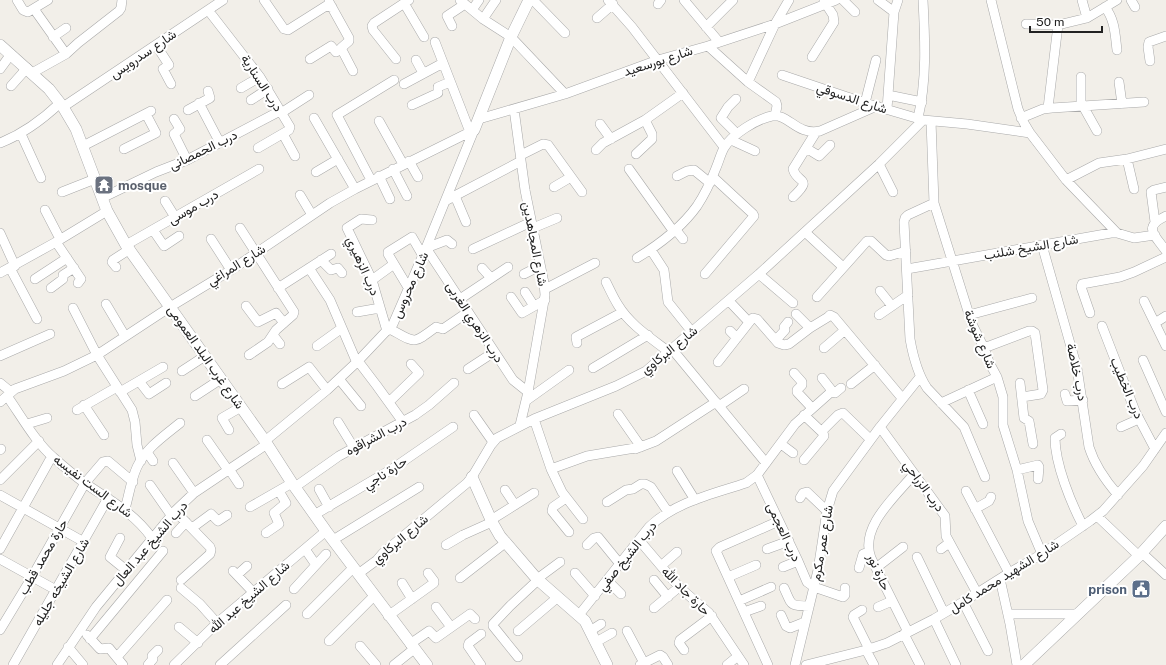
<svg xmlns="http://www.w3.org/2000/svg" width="1166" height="665" viewBox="0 0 1166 665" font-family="'Public Sans',Vazirmatn,sans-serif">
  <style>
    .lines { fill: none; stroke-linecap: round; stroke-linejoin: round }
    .minor-casing { stroke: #a9a9a9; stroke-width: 10 }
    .tertiary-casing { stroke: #a9a9a9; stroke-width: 12 }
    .minor { stroke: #fff; stroke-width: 9 }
    .tertiary { stroke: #fff; stroke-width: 11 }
    .labels { text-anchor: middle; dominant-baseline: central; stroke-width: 4; stroke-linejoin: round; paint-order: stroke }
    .street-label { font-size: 13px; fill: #222; stroke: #fff }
    .worship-label { font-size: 13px; font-weight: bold; fill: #5b616d; stroke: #fff; text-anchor: start }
    .service-label { font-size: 13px; font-weight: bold; fill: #4e5e75; stroke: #fff; text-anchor: end }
  </style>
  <rect width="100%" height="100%" fill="#f2efe9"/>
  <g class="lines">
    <g class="minor-casing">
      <path id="minor" d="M17 0 23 10 28 12 48 0
        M264 0 284 29 288 30 326 6 332 7
        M460 0 483 19 511 37 565 94
        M533 0 565 33
        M608 0 632 27 724 147
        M684 0 719 42
        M843 0 855 12
        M878 0 894 12
        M991 0 1018 109 1024 123 1030 133 1066 180 1117 233
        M1082 0 1087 18
        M1131 0 1135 7
        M329 2 349 38V41L341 48 353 71
        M404 3 424 37
        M658 4 661 0
        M1105 7C1115 20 1115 34 1117 50
        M34 9 66 54
        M208 10 260 77 290 127 289 130 258 148
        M472 10 479 0
        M597 18 613 4
        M483 19 496 0
        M1026 24 1058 25 1087 18 1117 0
        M452 26 447 16 465 4
        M706 27 733 0
        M53 37 66 28
        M435 42 470 132
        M156 45 169 65 163 69 171 84
        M708 46 748 82 776 102 777 106 775 116
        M812 57 834 22 833 15 824 1
        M310 59 331 46 336 52 342 49
        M396 59 373 30 372 26 374 23 409 0
        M416 60 423 73
        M1150 61 1148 47 1149 42 1166 36
        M0 69 11 54
        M32 73 66 54 78 43 119 11 121 8 122 0
        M782 75 865 103 923 120 967 124 1030 133
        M748 82 775 24 789 0
        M1119 82 1122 104
        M404 84 443 63
        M11 86 27 68
        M241 88 260 77
        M888 95 922 102
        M736 99 728 107 721 118 737 134
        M251 100 268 89
        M199 103 220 143
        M865 103 876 60
        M412 105 438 93V87L450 82
        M1081 106V77
        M1083 106 1097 131
        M63 107 223 0
        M1048 108 1058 25
        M514 109 525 190 544 283 545 295 528 392 520 425
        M887 109 894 12 898 0
        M188 110 210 98 208 91
        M281 113 309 95
        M314 118 355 189
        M918 118C927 80 925 39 923 0
        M1021 118 1043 109 1052 108 1144 102
        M174 119 180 129 174 134 187 160
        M479 119 565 94 658 60 708 46 775 24 836 0
        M379 121 403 164
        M931 121 934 203 972 324 984 348 989 362 997 377 1003 397V425L1017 470 1028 521 1042 554
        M600 124 611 139
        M21 134 41 178
        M283 134 295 156
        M731 140 755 151
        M0 143C23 134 42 120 60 103
        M83 146 151 111
        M806 148 819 156 830 145
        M124 149 156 133 146 114
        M596 150 603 143 645 120 683 93
        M636 154 652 139V134L645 120
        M521 155 543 144 548 145 582 192
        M1127 159 1134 189
        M409 161 418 177
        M879 164 893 192
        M393 169 407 196
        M629 169 674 232
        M316 172 338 159
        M379 176 390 199
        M677 176 687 171 694 170 710 183
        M371 180 337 115 394 80
        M1066 180 1099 163 1127 159 1166 149
        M554 187 571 177
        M62 192 95 179
        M300 195 312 215
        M455 196 466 222
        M793 197C814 177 797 184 793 169L816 132
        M102 198 156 172 187 160 280 111
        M447 200 521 161
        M165 201 175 217
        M934 203 908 215 905 218 904 222 910 339C913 356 917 373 927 388L964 427 985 477
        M45 210 60 239
        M1166 216C1142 227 1155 235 1166 251
        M372 220 361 219 347 228 372 280 387 331
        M1155 222 1151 192 1154 190 1166 187
        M240 228 294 312 293 315 276 330 268 342 249 355
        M533 228 557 218
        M153 230 164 246 179 236
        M676 230 683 239
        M805 232 843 267
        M0 233 15 266
        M211 239 231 270
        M56 242 81 279 78 283
        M452 244 447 240 426 248 513 380 528 392
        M126 245 259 169
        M1042 245 1077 368 1089 447C1095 466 1105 480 1118 495
        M473 249 531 222
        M651 250 664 270 668 302 692 332
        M637 258C660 244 682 227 697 206 705 194 711 181 716 168 719 161 721 153 724 148 732 134 757 119 772 116 788 113 797 136 820 131L877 106
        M321 260 331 270 338 268 342 273
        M116 267 112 262 113 260 130 249
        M10 268 37 319
        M309 268 330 300 357 363
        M482 268 491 278
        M907 269 1111 233H1117L1134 238 1155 235
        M0 273 56 242 107 211
        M524 274 540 266
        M705 274 754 216 753 214 713 177
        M759 274 793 303
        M35 279 67 258
        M372 280 394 264
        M606 282C610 290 613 297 618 305 630 325 651 338 669 352
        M51 288 63 279V275L74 268
        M278 288 331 254
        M409 289 388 254V252L412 237 423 256
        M545 289 595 263
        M880 291 892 306
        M525 292 534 306
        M511 297 522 313 545 300
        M817 297 867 241H871L886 255 889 256 906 251
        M460 299 508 267
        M729 301 747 320 750 321 753 318 757 319 778 343 784 345 789 344 810 328 828 317 830 315 834 317 902 398
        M1144 301 1166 346
        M106 304 125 336
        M246 306 258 322 276 313 284 323
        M73 308 97 355 132 410 135 422 137 445 141 461
        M357 312 380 308
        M1090 313 1081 287 1082 284 1120 277 1134 272 1166 257
        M796 314 810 328
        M879 315 908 295
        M969 315 1032 298
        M1155 323 1166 316
        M1102 326 1135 411 1155 449
        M390 329C416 343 412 345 436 327L443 329 468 312
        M730 331 737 338
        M273 335 280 344
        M776 340 785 330 784 327 788 322
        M577 343 576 337 623 312
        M317 346 342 328
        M824 348 845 330
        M984 348 1029 331H1032L1035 333 1043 390 1041 394 1022 397
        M672 349 766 463
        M0 356 50 334
        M1143 360 1166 412
        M358 361 377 386 403 422
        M718 362 751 320
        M593 368 648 335
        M468 369 494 352
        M182 371 205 356
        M794 373 802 382V385L797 390V392L812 408
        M822 378 833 392
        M339 379 361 406
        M139 381 149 394 166 383
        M0 383 11 392
        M1020 383 1024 418 1029 421 1033 444
        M282 384 309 367 327 390
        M851 384 875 365
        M968 390 983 424
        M120 392 163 367
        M1065 394 1067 401 1083 400
        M7 396C20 414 36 443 53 457 63 466 75 476 86 484 111 501 134 513 152 538
        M195 396 221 379
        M527 400 569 370
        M0 402 15 389 64 371 97 355 170 307 231 270 330 203 355 189 474 130
        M389 402 419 373 411 364
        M941 403 997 377
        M84 405 104 435
        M719 406 744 389
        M77 410 117 387
        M474 415 493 442
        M804 415 823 433 824 436 804 460
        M534 419 551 469 562 492 583 519
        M338 422 354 448
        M27 424 47 418
        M880 427 945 516 946 536 977 593
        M1121 427 1139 419
        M229 430 222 418 241 407
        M822 431 838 415 843 413 870 439
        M1061 434 1055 438C1055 464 1071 503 1083 526
        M207 440 228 470
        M265 441 327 390 358 361 393 324 426 248 474 130
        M781 444 793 453
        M635 449 656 441 716 402
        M0 450 1 449
        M147 452 153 461
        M173 463 194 493
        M229 469 239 484
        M551 469 587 456 641 447 618 414
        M1017 470 1038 465 1039 467 1038 479
        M677 471 695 500
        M757 475 798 561 807 582 814 587 843 597 845 595V588
        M0 480 39 441
        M150 485 171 515
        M295 487 339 456 415 415 429 405 454 383
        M319 489 329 507
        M505 490 515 505
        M966 491 1009 573
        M0 495 84 542
        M566 498 553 507 552 511 569 532
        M800 498 803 493 807 492 827 511
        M607 502 626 490 633 489 641 484H645L651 487 668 512
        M250 507 292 483
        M125 509C129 495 131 480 137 467 146 448 164 436 180 423
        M975 509 989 501 991 497
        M175 511 210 547 211 550 210 554 181 580
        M314 515 392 469 453 427
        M1097 516 1139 556
        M491 520 534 493
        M192 528 211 514 218 521 227 515
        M176 533 186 522
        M266 533 279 524 274 513 286 503 279 491
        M120 538 110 557 126 570
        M333 540 419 487
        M639 540 679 587 709 613 744 665
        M446 545 463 535 492 522
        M587 545 594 538 598 537 620 564
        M0 549 52 456
        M305 549 316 565
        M767 549 789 541
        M941 549 949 543
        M1142 553 1166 575
        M917 557 944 613
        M0 559 56 590
        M661 566 677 552
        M783 567 798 561
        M859 568 863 554 869 552
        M876 568 903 547
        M233 571 253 592
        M575 573 595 596
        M358 574 377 560 383 553 467 483 472 477 491 445 497 438 534 419 616 386 646 371 759 274 879 164 923 120
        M237 575 247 566
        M728 577 756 565
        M460 578 505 543
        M537 579 560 562
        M1000 579 1010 624 1017 665
        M607 580 621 594
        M654 580 668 597
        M402 583 412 599
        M181 588 200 604 217 623
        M784 588C792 605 789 606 809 606
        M294 589 326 554
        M739 601 771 587
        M963 602 988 651
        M436 607 451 627
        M878 607 892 601
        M654 608 679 587
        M862 610 854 615 853 617 869 649
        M744 612 761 606
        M307 614 353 568
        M1008 614H1078
        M579 615 649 527C675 502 713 494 746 483L757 475 795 424 831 392 835 393 841 388
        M781 615 786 626 790 628 805 622
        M388 616 434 583V581L428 573
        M934 619 956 665
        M179 627 198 643
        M0 630 32 577 85 483 103 462 108 461 133 482
        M518 631 558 597
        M590 631 601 624
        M627 631 644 663
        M908 632 871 558C859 527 896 496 914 474
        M481 634 469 643 468 646 481 665
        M904 634 920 665
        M87 635 100 649 109 648 123 665
        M90 639 163 551
        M329 641 374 596
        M596 642 612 633
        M410 644 429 631 436 638 470 614 475 619
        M360 646 376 665
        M68 647 83 665
        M684 650 679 643 680 640 712 616
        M866 650 874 665
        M117 657 167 600
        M518 657 493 626V624L510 606 538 580
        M13 665 108 498
        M57 665 96 607 175 511 194 493 267 444
        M148 665 153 659 152 656 158 650
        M174 665 217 623 326 531
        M220 665 286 605
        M394 665 414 649
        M640 665 660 655 663 657 668 665
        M727 665 738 656
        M768 665 716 551 720 547 779 521
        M795 665 818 570 827 511 833 491 880 427 920 377
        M806 665 866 650 887 643 934 619 963 602 1009 573 1042 554 1090 521 1103 511 1143 466 1166 433"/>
    </g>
    <g class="tertiary-casing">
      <path id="tertiary" d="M0 45 49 89 63 107 76 129 107 211 126 245 265 441 292 483 326 531 427 665
        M474 130 511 37 529 0
        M472 477 492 522 500 536 537 579 585 621 607 665
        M1024 665 1139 556 1166 526"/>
    </g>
    <use href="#minor" class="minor"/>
    <use href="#tertiary" class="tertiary"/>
  </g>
  <defs>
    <g id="temple-square" transform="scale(1)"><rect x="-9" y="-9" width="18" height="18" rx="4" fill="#6b7280" stroke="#fff"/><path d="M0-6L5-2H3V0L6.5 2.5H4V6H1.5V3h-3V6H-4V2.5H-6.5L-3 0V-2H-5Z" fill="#fff"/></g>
    <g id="civic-square" transform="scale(1)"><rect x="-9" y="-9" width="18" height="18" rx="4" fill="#5c6f8a" stroke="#fff"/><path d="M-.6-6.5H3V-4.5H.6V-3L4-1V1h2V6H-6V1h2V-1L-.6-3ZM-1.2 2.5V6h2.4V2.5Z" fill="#fff"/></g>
  </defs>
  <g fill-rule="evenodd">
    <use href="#temple-square" x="104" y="185"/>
    <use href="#civic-square" x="1141" y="589"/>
  </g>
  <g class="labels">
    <g class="street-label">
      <text transform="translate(143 54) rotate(-34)">شارع سدرويس</text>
      <text transform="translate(658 61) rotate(-18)">شارع بورسعيد</text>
      <text transform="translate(262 83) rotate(57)">درب السنارية</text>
      <text transform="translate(852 98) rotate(18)">شارع الدسوقي</text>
      <text transform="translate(203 150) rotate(-26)">درب الحمصانى</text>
      <text transform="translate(193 207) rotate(-30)">درب موسى</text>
      <text transform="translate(535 244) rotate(79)">شارع المجاهدين</text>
      <text transform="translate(1031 247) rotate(-10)">شارع الشيخ شلنب</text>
      <text transform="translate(236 265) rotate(-32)">شارع المراغي</text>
      <text transform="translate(363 266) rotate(66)">درب الزهيري</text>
      <text transform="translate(410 285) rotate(-66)">شارع محروس</text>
      <text transform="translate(475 322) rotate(57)">درب الزهري الغربى</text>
      <text transform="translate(980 339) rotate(67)">شارع شوشة</text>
      <text transform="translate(669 350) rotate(-39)">شارع البركاوي</text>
      <text transform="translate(206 357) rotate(55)">شارع غرب البلد العمومى</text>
      <text transform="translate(1077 372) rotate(78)">درب خلاصة</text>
      <text transform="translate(1127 388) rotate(67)">درب الخطيب</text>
      <text transform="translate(376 436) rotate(-28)">درب الشراقوه</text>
      <text transform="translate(385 473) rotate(-33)">حارة ناجي</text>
      <text transform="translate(93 486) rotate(37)">شارع الست نفيسه</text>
      <text transform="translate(924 486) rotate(54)">درب الزراحي</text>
      <text transform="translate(784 532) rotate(65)">درب العجمى</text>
      <text transform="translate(400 539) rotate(-40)">شارع البركاوي</text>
      <text transform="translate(150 543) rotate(-49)">درب الشيخ عبد العال</text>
      <text transform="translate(822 543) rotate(-80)">شارع عمر مكرم</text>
      <text transform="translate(627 556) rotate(-51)">درب الشيخ صفي</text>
      <text transform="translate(43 557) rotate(-60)">حارة محمد قطب</text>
      <text transform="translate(879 572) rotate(66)">حارة نور</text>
      <text transform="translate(1004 576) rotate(-32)">شارع الشهيد محمد كامل</text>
      <text transform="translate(61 582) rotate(-60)">شارع الشيخه جليله</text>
      <text transform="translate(686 591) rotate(45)">حارة جاد الله</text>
      <text transform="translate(249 597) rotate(-41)">شارع الشيخ عبد الله</text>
    </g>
    <g class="worship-label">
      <text x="118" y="185">mosque</text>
    </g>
    <g class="service-label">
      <text x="1127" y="589">prison</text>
    </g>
  </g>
  <path d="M1030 26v6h72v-6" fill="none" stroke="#222222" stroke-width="2"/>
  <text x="1036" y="26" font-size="12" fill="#222222" stroke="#ffffff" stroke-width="3" paint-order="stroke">50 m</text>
</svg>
